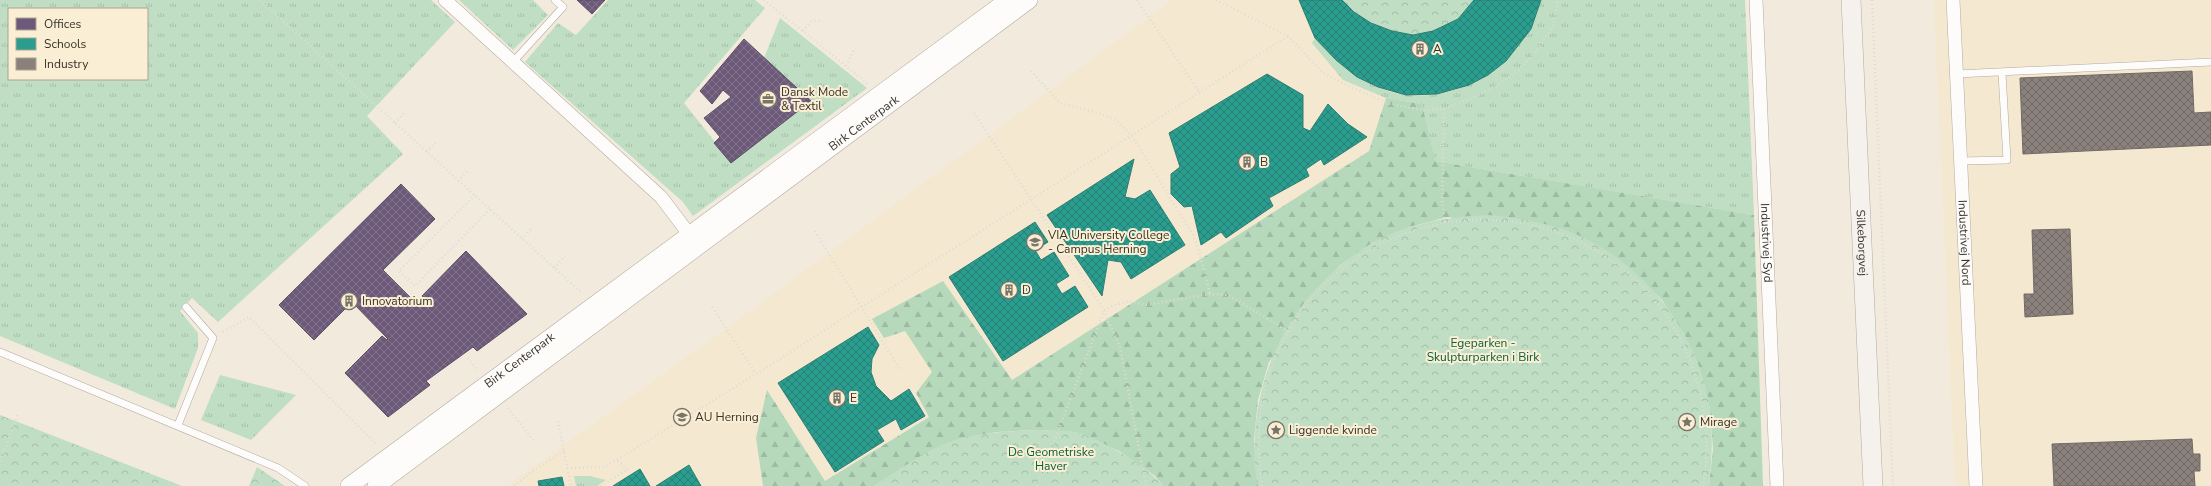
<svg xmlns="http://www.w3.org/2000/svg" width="2211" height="486" viewBox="0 0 2211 486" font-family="'Nunito Sans',sans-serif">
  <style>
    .built { fill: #f4e8d0 }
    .grass { fill: url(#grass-tufts); fill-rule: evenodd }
    .forest { fill: url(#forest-firs) }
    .park { fill: url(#park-crowns) }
    .offices { fill: url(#offices-cross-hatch); stroke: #5d4e62 }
    .schools { fill: url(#schools-cross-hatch); stroke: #2e7e71 }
    .industry { fill: url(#industry-cross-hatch); stroke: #716a63 }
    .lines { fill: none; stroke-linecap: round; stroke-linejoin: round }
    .service-casing { stroke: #b1aba1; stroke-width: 8 }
    .minor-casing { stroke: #b1aba1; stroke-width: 14 }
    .tertiary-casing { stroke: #b1aba1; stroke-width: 18 }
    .secondary-casing { stroke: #b1aba1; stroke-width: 20 }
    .path { stroke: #dedcd8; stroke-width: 2.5; stroke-dasharray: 1 3; stroke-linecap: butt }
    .service { stroke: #fdfcfa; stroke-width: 7 }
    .minor { stroke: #fdfcfa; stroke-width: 13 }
    .tertiary { stroke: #fdfcfa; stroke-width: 17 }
    .secondary { stroke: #f5f2ee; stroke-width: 19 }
    .labels { text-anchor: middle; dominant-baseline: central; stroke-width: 4; stroke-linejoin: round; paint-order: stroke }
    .poi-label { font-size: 12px; fill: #38342a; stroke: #faeed4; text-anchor: start }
    .street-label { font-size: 12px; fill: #38342a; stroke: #faeed4 }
    .park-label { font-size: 12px; fill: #065f3a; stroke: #faeed4 }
  </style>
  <defs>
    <pattern id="grass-tufts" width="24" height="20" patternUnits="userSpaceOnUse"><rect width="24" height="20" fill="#bfdec3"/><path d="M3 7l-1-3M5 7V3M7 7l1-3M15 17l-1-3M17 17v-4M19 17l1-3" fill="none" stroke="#a5bfa8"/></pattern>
    <pattern id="forest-firs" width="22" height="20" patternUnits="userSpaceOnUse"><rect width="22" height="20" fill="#b6d9bc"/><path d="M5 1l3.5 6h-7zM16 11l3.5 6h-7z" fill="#9dbba2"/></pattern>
    <pattern id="park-crowns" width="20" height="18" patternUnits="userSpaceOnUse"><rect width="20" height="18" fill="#bfdec3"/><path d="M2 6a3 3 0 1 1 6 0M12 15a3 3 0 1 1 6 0" fill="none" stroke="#a5bfa8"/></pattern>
    <pattern id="offices-cross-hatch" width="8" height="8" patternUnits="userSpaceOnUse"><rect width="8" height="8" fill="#6d597a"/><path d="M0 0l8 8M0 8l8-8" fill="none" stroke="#82738b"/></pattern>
    <pattern id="schools-cross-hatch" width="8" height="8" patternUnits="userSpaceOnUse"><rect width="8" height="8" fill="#2a9d8f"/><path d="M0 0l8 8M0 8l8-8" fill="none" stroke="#258175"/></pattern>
    <pattern id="industry-cross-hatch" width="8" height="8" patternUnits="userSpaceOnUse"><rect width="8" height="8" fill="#8a817c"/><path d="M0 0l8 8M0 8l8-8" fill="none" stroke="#726a66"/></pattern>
  </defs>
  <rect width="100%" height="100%" fill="#f2eadc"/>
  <path class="built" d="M1172 0H1541L1531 29 1506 61 1488 75 1422 104 1386 98 1369 151 1012 380 929 417 825 481 756 438 763 486H507L720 333Z
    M1934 0H2211V486H1955Z"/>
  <path class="grass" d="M0 0H431L455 22 367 116 403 154 218 322 192 298 180 311 198 333V348L175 409 0 336ZM9 9H147V79H9Z
    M459 0H533L548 15 513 50Z
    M608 0H755L765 8 684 103 731 162 810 102 764 58 780 18 867 88 693 216 683 202 525 62 558 23 576 35Z
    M1541 0H1745L1754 215 1434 161 1422 104 1386 98 1343 80 1312 43 1315 38C1334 58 1352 76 1377 87 1443 116 1525 68 1541 0Z
    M220 375 296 395 251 440 201 420Z
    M574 476H589L606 480 597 486H576Z"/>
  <path class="forest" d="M1386 98 1422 104 1435 161 1754 215 1763 486H1709L1713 449 1710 409 1700 370 1684 334 1662 300 1634 272 1602 248 1448 217 1409 227 1372 243 1339 266 1269 362 1258 400 1254 440 1258 486H1163L1155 476 1119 451 1075 432 1038 430 997 432 964 438 925 454 874 486H763L756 438 767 390 825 481 929 417 916 393 932 372 905 331 884 338 872 319 943 281 1012 380 1369 151Z"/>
  <path class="park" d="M1342 0H1474C1469 6 1464 14 1458 19 1420 49 1372 31 1342 0Z
    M1488 215C1514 218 1540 221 1565 230 1639 256 1700 332 1710 410 1713 436 1712 460 1709 486H1258C1253 466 1254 443 1256 423 1264 347 1306 283 1371 244 1407 223 1447 217 1488 215Z
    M0 415 182 486H0Z
    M1038 430C1049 431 1063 430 1075 432 1100 438 1147 466 1163 486H874C902 468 932 445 965 437 989 432 1013 431 1038 430Z
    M257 467 285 486H249Z"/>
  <path class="offices" d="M577 0H605L592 14Z
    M744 39 811 101 731 163 714 143 720 137 704 118 731 97 723 90 712 104 700 91Z
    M401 184 435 219 383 270 420 307 427 300 422 296 466 251 527 314 477 351 473 347 426 381 430 385 388 417 345 373 382 336 387 340 388 339 352 302 314 340 279 305Z"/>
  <path class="schools" d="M1299 0H1342L1354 12 1371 23 1392 31 1413 35 1433 31 1458 19 1474 0H1541L1531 29 1506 61 1488 75 1469 85 1437 94 1406 95 1378 87 1357 77 1336 60 1315 38Z
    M1267 74 1303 95V128L1310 131 1328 104 1348 124 1367 137 1324 165 1321 159 1306 169 1309 176 1269 198 1273 206 1226 238 1221 232 1201 245 1192 206 1184 207 1171 194V174L1180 167 1169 133Z
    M1134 159 1125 197 1135 199 1150 190 1185 245 1131 279 1121 262 1108 260 1102 296 1047 215Z
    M1035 222 1048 242 1035 250 1041 260 1054 252 1069 276 1056 284 1062 294 1075 286 1088 307 1003 361 949 277Z
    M868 327 879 345 872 359 871 372 876 386 891 401 909 389 925 416 901 430 896 419 877 430 884 441 835 472 778 383Z
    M689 465 701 486H656Z
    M640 469 650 486H613L616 484Z
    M562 477 564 486H539L538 481Z"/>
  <path class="industry" d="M2192 71 2194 113 2211 112V145L2023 154 2020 78Z
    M2070 229 2073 314 2025 317 2024 294H2034L2032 230Z
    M2192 439 2193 454H2200V471H2194L2195 486H2054L2052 444Z"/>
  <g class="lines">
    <g class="service-casing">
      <path id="service" d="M513 62 563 7 555 0
        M1957 74 2211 62
        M1961 161 2007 160 2002 73
        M0 352 278 468 305 486
        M178 425 213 338 186 307"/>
    </g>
    <g class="minor-casing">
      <g id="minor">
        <path d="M445 0 661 197 695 242"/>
        <path id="s1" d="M1756 0 1777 486"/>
        <path id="s2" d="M1953 0 1976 486"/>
      </g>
    </g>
    <g class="tertiary-casing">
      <g id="tertiary">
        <path id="s3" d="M349 486 1008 0"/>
        <path id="s4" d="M376 486 1029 0"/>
      </g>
    </g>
    <g class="secondary-casing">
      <g id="secondary">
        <path id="s5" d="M1851 0 1873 486"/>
      </g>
    </g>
    <path class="path" d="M260 0 582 293
      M764 0 868 84
      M1137 0 1200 93
      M1216 0 1288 36 1321 71 1344 84 1390 104 1423 110 1444 109 1472 98 1497 86 1518 71 1536 51 1553 26 1558 0
      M1872 0 1893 486
      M803 31 812 21H820
      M846 66 855 48
      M1031 71 1060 103 1098 113 1116 120 1132 136 1193 235 1198 248 1210 294
      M1444 109 1442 201 1445 222
      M974 113 1101 305 1120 347 1146 486
      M395 123 405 112
      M427 152 437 141
      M458 181 468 170
      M475 195 399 271 415 286 490 209
      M815 231 900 370
      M522 239 533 227
      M554 268 565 256
      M712 307 756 374
      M223 332 249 317 377 445
      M468 358 478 371
      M508 408 533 440
      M558 421 571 486
      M0 461 18 414
      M567 468 605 467 756 374 1288 36
      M514 486 530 473 564 451
      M601 486 628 469 616 460
      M1037 486 1104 311 1112 306 1130 301 1146 305 1210 294 1226 295 1237 300 1289 332
      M1262 486C1257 452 1257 417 1266 384 1301 257 1439 188 1562 234 1611 253 1651 287 1677 333 1703 380 1712 433 1703 486"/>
    <use href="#service" class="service"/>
    <use href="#minor" class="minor"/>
    <use href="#tertiary" class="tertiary"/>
    <use href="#secondary" class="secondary"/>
  </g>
  <defs>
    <g id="building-ring" transform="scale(0.9)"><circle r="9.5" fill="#faeed4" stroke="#797468" stroke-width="1.5"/><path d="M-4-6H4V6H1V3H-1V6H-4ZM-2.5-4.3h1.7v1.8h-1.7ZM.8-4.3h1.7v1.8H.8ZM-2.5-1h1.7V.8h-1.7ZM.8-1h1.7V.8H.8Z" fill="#797468"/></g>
    <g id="office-ring" transform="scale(0.9)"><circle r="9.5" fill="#faeed4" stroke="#797468" stroke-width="1.5"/><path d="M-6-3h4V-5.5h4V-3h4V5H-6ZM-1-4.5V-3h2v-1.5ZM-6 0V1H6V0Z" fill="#797468"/></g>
    <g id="university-ring" transform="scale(0.9)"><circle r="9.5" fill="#faeed4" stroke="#797468" stroke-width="1.5"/><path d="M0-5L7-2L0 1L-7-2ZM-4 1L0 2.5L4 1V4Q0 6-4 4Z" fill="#797468"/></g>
    <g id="school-ring" transform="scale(0.9)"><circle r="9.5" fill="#faeed4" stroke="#797468" stroke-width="1.5"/><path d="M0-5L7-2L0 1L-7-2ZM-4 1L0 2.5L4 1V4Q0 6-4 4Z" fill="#797468"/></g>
    <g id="sight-ring" transform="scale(0.9)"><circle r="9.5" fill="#faeed4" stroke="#797468" stroke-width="1.5"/><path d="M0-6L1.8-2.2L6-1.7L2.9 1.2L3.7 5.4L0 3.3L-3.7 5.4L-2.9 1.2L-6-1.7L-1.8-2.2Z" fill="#797468"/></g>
  </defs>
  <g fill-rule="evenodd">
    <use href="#building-ring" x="1420" y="49"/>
    <use href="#office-ring" x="768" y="99"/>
    <use href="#building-ring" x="1247" y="162"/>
    <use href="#university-ring" x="1035" y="242"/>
    <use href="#building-ring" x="1009" y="290"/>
    <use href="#building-ring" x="349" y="301"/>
    <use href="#building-ring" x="837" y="398"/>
    <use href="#school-ring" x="682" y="417"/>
    <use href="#sight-ring" x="1687" y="422"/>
    <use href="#sight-ring" x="1276" y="430"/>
  </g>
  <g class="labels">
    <g class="poi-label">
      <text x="1433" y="49">A</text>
      <text x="781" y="92">Dansk Mode<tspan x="781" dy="14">&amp; Textil</tspan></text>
      <text x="1260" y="162">B</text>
      <text x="1048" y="235">VIA University College<tspan x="1048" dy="14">- Campus Herning</tspan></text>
      <text x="1022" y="290">D</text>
      <text x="362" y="301">Innovatorium</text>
      <text x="850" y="398">E</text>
      <text x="695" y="417">AU Herning</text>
      <text x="1700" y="422">Mirage</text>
      <text x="1289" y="430">Liggende kvinde</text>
    </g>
    <g class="street-label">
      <text stroke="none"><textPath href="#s4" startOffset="608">Birk Centerpark</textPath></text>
      <text stroke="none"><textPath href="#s1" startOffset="243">Industrivej Syd</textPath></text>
      <text stroke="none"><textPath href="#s5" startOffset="243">Silkeborgvej</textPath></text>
      <text stroke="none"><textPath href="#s2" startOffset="243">Industrivej Nord</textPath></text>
      <text stroke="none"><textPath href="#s3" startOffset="212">Birk Centerpark</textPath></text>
    </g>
    <g class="park-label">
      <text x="1483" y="343">Egeparken -<tspan x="1483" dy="14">Skulpturparken i Birk</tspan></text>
      <text x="1051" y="452">De Geometriske<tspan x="1051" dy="14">Haver</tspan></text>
    </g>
  </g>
  <rect x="8" y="8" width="140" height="72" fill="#faeed4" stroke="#aca490"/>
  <rect x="16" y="18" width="20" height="12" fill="#6d597a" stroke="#aca490"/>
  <text x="44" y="28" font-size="12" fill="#38342a">Offices</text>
  <rect x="16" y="38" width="20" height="12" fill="#2a9d8f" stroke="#aca490"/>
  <text x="44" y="48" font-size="12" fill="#38342a">Schools</text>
  <rect x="16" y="58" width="20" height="12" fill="#8a817c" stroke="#aca490"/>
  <text x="44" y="68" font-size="12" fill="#38342a">Industry</text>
</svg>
